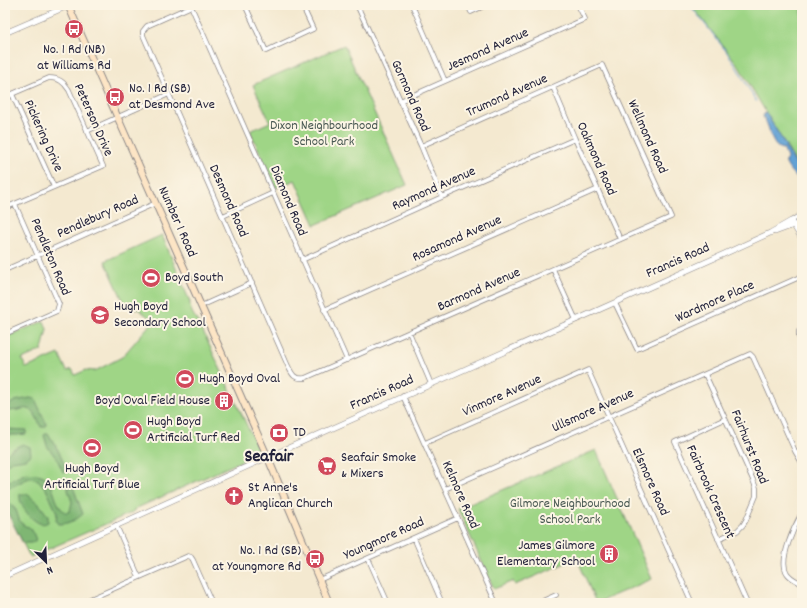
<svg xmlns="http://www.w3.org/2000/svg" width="807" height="608" viewBox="0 0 807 608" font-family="Dekko,sans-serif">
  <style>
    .green { fill: #9fd586; stroke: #607c60 }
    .forest { fill: #7fb673; stroke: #506c57 }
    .water { fill: #62a1d4; stroke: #426288 }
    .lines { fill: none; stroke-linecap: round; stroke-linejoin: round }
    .stream { stroke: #62a1d4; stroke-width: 1 }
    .minor-casing { stroke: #8b8686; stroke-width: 5.5 }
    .tertiary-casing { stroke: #8b8686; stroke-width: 6 }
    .secondary-casing { stroke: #8b8686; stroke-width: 8 }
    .minor { stroke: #fff; stroke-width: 4 }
    .tertiary { stroke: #fff; stroke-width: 5 }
    .secondary { stroke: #fde5c5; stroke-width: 6 }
    .labels { text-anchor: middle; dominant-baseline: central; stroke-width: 4; stroke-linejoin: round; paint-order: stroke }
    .poi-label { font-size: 14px; fill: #22223b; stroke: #fcf5e5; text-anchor: start }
    .street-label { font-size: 14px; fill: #22223b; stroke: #fcf5e5 }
    .park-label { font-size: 14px; fill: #485852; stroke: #fcf5e5 }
    .district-label { font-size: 18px; font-weight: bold; fill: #22223b; stroke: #fcf5e5 }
  </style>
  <rect width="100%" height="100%" fill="#fcf5e5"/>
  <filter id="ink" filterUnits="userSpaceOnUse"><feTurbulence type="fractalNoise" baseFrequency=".025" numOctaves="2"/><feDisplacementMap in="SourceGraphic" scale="8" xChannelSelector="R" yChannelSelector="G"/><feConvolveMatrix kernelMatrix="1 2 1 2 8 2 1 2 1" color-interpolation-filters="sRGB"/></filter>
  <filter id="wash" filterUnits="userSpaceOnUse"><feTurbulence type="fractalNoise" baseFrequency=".012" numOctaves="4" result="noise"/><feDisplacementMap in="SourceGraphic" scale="16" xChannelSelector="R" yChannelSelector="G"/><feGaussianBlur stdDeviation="0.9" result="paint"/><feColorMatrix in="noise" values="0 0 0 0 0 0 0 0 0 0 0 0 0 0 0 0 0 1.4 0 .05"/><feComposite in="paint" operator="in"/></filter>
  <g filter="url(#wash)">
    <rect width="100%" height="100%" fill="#f4e9d0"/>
    <path class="green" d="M691 5H802V173L738 65Z
      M344 45 407 185 315 225 295 180 276 188 250 131 270 122 253 85Z
      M162 235 190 302C189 307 193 316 197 319L258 449V452L255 455 137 508 131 513 30 557 5 508V337L44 321 47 329 42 350 22 359 26 368 59 354 67 371 72 369 75 375 86 370 95 371 122 357 153 321 140 310 134 308 126 307 105 261Z
      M596 450 652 579 596 603 577 558 515 585 513 581 494 589 458 509Z"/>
    <path class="forest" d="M30 398 35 399 47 425 45 427H41C38 422 35 410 28 409 25 408 22 409 18 410 14 411 10 410 5 412V407L15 401Z
      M5 429 27 430 26 434 17 435H5Z
      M48 433 58 450 67 470 66 472H63L57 459 47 446 44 435Z
      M23 444 30 447 31 455 26 459 12 461 5 465V456L11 450Z
      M26 473C31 474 40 473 45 477 56 486 53 505 66 513L70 511 72 502 68 490V487H73L83 514C76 520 68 524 59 524L56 520 57 513 46 489 38 480 30 478C27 479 24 480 21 482 14 485 12 489 5 486V479L10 481Z
      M20 494H27L39 504 48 516V522C45 524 42 524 39 523 30 519 18 504 20 494Z
      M5 497 16 510 20 522 25 526 29 527 32 530 36 540 31 543H23L5 508Z"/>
    <path class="water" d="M766 113 786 146 785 148H786L788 151 802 175V184C796 176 788 171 785 161L787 159V157L784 150V149C772 149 771 133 767 124 766 122 764 119 763 116L764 114Z"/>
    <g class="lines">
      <path class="stream" d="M690 5 726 51 736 66 756 101"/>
    </g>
  </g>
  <g filter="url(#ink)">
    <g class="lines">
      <g class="minor-casing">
        <path id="minor" d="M194 5 147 26 143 31V35L288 366C292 374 294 380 305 378L671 217 602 65 421 146
          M245 5 266 51 313 29 302 5
          M357 5 421 146 442 197
          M412 5 445 81
          M468 5 471 12 486 5
          M191 6 347 360
          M553 87 575 139 620 239
          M12 94 54 187
          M5 97 49 78C59 78 64 82 69 90L103 166 5 208
          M400 101 585 19 578 5
          M87 131 169 94
          M223 216 273 193
          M791 221 802 214
          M794 225 802 222
          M302 260 442 197 575 139
          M553 269 576 320
          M5 270 156 203
          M615 303 637 349 802 276
          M201 306 252 283
          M324 310 598 189
          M802 330 799 331V337L802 344
          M409 332 431 384
          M5 334 57 311 59 304 15 204
          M705 374 753 480 756 488V496L746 520 743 525 737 531 718 539
          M403 396 496 603
          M725 419 675 442 747 603
          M425 443 588 370 692 603
          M445 489 750 354 753 357 795 451 802 463
          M802 513C795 525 778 560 787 573 790 578 797 581 802 584
          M116 525 139 577
          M414 538 442 603
          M368 558 388 603
          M319 580 458 518
          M81 603 188 556 191 557 193 560 212 603
          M538 603 556 595"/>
      </g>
      <g class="tertiary-casing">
        <path id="tertiary" d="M5 33 70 5
          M775 232 794 225
          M5 576 268 457 724 254 770 233 791 221 802 239"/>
      </g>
      <g class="secondary-casing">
        <path id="secondary" d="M68 5 265 451 329 603"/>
      </g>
      <use href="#minor" class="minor"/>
      <use href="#tertiary" class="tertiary"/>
      <use href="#secondary" class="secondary"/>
    </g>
  </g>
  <defs>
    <g id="bus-disc" transform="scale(1)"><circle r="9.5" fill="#d1495b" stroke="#fcf5e5"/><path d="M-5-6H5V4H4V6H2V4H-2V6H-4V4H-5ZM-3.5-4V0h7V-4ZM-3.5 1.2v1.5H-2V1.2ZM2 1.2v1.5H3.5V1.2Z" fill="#fff"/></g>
    <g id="stadium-disc" transform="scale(1)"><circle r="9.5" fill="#d1495b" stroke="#fcf5e5"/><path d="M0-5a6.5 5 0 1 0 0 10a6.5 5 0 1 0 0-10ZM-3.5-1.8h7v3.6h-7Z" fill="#fff"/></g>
    <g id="school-disc" transform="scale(1)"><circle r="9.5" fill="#d1495b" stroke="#fcf5e5"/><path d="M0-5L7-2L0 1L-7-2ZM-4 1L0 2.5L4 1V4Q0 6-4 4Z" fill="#fff"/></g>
    <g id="building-disc" transform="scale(1)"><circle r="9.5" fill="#d1495b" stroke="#fcf5e5"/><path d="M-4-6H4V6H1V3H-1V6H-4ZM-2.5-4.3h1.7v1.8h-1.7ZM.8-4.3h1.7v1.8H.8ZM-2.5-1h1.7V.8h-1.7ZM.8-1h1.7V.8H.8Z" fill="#fff"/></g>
    <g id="bank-disc" transform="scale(1)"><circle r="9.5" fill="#d1495b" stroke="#fcf5e5"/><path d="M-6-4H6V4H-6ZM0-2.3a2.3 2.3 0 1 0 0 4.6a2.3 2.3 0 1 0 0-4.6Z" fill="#fff"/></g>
    <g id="supermarket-disc" transform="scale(1)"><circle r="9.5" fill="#d1495b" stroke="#fcf5e5"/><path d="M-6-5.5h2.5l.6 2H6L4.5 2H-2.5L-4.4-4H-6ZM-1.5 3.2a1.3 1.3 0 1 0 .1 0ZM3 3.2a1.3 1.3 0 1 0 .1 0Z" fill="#fff"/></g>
    <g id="church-disc" transform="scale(1)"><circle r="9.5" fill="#d1495b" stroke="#fcf5e5"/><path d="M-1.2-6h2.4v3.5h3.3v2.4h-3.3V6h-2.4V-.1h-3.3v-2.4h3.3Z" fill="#fff"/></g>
  </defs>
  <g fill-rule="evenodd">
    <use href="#bus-disc" x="74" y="29"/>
    <use href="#bus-disc" x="115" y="97"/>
    <use href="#stadium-disc" x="151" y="278"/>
    <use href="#school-disc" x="100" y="315"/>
    <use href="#stadium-disc" x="185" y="379"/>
    <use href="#building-disc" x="224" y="401"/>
    <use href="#stadium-disc" x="133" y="430"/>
    <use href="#bank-disc" x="279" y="433"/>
    <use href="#stadium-disc" x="92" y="448"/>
    <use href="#supermarket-disc" x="327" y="466"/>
    <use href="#church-disc" x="234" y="496"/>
    <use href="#building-disc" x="609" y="554"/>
    <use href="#bus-disc" x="315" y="559"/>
  </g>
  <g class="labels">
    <g class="poi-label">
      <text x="74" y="50" text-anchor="middle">No. 1 Rd (NB)<tspan x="74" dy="16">at Williams Rd</tspan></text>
      <text x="129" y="89">No. 1 Rd (SB)<tspan x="129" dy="16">at Desmond Ave</tspan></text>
      <text x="165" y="278">Boyd South</text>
      <text x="114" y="307">Hugh Boyd<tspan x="114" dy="16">Secondary School</tspan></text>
      <text x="199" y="379">Hugh Boyd Oval</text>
      <text x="210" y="401" text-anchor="end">Boyd Oval Field House</text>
      <text x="147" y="422">Hugh Boyd<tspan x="147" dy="16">Artificial Turf Red</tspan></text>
      <text x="293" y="433">TD</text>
      <text x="341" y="458">Seafair Smoke<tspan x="341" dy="16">&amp; Mixers</tspan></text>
      <text x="92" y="469" text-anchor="middle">Hugh Boyd<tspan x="92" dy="16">Artificial Turf Blue</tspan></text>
      <text x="248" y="488">St Anne's<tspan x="248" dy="16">Anglican Church</tspan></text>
      <text x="595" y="546" text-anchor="end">James Gilmore<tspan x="595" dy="16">Elementary School</tspan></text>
      <text x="301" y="551" text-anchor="end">No. 1 Rd (SB)<tspan x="301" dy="16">at Youngmore Rd</tspan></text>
    </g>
    <g class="street-label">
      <text transform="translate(488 50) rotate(-24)">Jesmond Avenue</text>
      <text transform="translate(410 96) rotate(66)">Gormond Road</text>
      <text transform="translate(507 96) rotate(-24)">Trumond Avenue</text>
      <text transform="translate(93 120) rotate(66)">Peterson Drive</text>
      <text transform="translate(43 136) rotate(66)">Pickering Drive</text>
      <text transform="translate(647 137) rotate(66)">Wellmond Road</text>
      <text transform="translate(596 159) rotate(66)">Oakmond Road</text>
      <text transform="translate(434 189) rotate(-24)">Raymond Avenue</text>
      <text transform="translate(228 201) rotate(66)">Desmond Road</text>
      <text transform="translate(288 201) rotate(67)">Diamond Road</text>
      <text transform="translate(98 217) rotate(-24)">Pendlebury Road</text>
      <text transform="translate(177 222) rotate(66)">Number 1 Road</text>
      <text transform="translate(457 239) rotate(-24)">Rosamond Avenue</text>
      <text transform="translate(50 257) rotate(67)">Pendleton Road</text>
      <text transform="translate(678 261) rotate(-24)">Francis Road</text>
      <text transform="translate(479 290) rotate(-24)">Barmond Avenue</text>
      <text transform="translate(715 302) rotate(-24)">Wardmore Place</text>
      <text transform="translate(382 393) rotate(-24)">Francis Road</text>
      <text transform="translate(502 396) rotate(-24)">Vinmore Avenue</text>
      <text transform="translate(593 411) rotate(-24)">Ullsmore Avenue</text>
      <text transform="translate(749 447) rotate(68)">Fairhurst Road</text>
      <text transform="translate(650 482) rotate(66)">Elsmore Road</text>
      <text transform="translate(710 492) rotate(66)">Fairbrook Crescent</text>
      <text transform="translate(460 495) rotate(66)">Kelmore Road</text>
      <text transform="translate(384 539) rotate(-24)">Youngmore Road</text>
    </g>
    <g class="park-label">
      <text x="324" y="126">Dixon Neighbourhood<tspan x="324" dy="16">School Park</tspan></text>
      <text x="570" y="504">Gilmore Neighbourhood<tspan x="570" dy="16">School Park</tspan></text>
    </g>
    <g class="district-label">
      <text x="269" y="457">Seafair</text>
    </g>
  </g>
  <rect width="807" height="608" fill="none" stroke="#fcf5e5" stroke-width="20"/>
  <g transform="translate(46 562) rotate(156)" stroke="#fcf5e5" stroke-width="3" paint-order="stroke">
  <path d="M0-3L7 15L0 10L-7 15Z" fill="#22223b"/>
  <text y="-6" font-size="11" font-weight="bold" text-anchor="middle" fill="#22223b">N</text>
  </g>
</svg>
